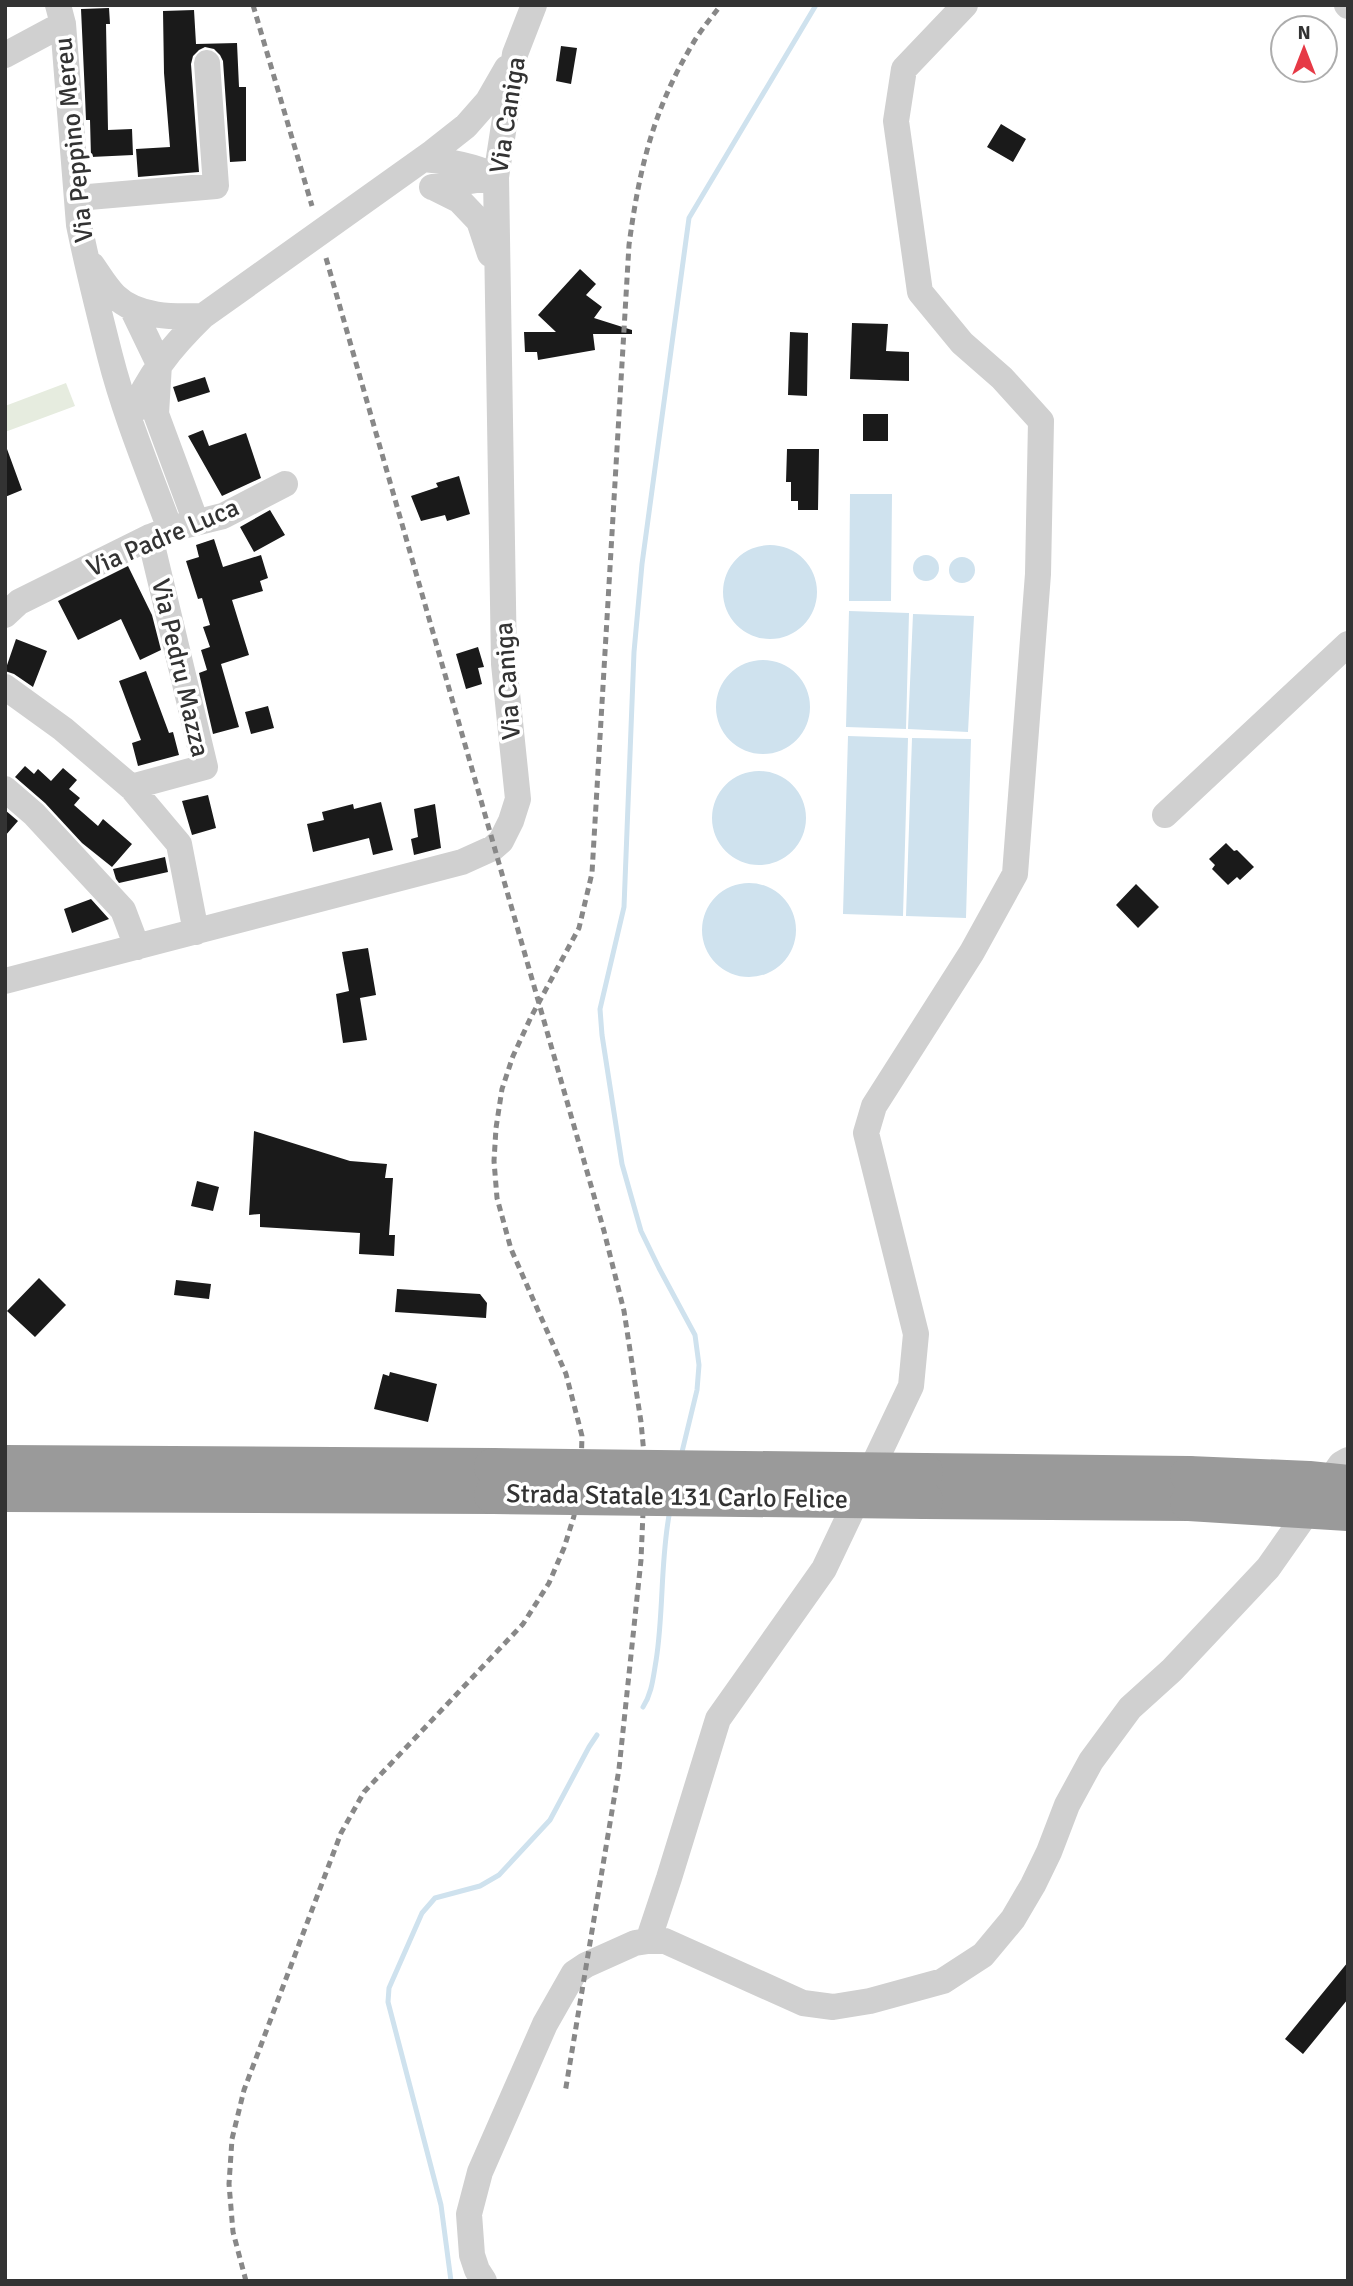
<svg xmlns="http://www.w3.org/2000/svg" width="1353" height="2286" viewBox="0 0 1353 2286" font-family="Signika,sans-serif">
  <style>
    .green { fill: #e6ecdf }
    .water { fill: #cfe2ee }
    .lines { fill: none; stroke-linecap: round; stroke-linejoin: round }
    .stream { stroke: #cfe2ee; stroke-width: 5 }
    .building { fill: #1a1a1a }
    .minor { stroke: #d0d0d0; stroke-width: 26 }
    .highway { stroke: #9a9a9a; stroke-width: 38 }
    .rail { stroke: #888; stroke-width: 5; stroke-dasharray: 7 5; stroke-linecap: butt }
    .highway-bridge { stroke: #9a9a9a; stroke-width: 38 }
    .labels { text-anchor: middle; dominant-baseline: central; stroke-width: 7; stroke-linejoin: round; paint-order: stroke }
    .street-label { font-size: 26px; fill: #333; stroke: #fff }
  </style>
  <rect width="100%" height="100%" fill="#fff"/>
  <path class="green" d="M66 383 75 406 5 432V406Z"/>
  <path class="water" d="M850 494H892L891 601H849Z
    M723 592a47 47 0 1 1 94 0a47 47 0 1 1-94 0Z
    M913 568a13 13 0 1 1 26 0a13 13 0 1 1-26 0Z
    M949 570a13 13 0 1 1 26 0a13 13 0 1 1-26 0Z
    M849 611 909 613 906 729 846 727Z
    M913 614 974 616 968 732 908 729Z
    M716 707a47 47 0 1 1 94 0a47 47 0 1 1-94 0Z
    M848 736 908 738 903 916 843 914Z
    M912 738 971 739 966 918 906 916Z
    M712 818a47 47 0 1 1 94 0a47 47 0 1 1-94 0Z
    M702 930a47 47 0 1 1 94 0a47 47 0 1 1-94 0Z"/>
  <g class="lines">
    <path class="stream" d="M681 1456 697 1390 699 1365 695 1335 659 1268 641 1231 622 1164 602 1035 600 1009 624 907 634 652 642 564 689 218 816 5
      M643 1707C652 1693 653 1678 656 1661 664 1611 660 1560 670 1510
      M451 2281 441 2205 388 2002 389 1988 422 1913 435 1898 480 1886 499 1875 550 1820 589 1747 597 1735"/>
  </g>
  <path class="building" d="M109 8 110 24H106L108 130 132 129 133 155 91 157 90 120H86L85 96 81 9Z
    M194 10 196 44 237 43 239 87H246V161L230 162 223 61 220 55 214 49 205 47 199 50 193 56 191 64 199 172 138 177 136 149 170 147 164 73 163 11Z
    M561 46 577 48 571 84 556 81Z
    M1001 124 1026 139 1013 162 987 147Z
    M580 269 596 284 586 295 602 307 594 318 632 330V334H593L595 350 538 360 537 352H525L524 332H556L538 315Z
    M852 323 888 324 886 351 909 352V381L850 379Z
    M790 332 808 333 807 396 788 395Z
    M205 377 210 392 178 402 173 387Z
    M863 414H888V441H863Z
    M203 430 209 446 246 433 261 478 222 496 188 436Z
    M5 449H7L22 490 5 497Z
    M787 449H819L818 510H798V501H791V482H786Z
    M459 476 470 514 447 521 445 515 421 521 411 496 438 487 436 483Z
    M270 510 285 535 254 552 240 527Z
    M214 539 223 567 261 555 268 578 260 581 263 591 232 600 249 655 221 664 239 727 213 734 199 673 207 670 201 650 210 647 203 627 210 625 202 598 198 599 186 561 199 557 196 545Z
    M128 566 152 615 161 650 140 660 121 619 78 640 58 601Z
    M16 639 47 651 33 687 14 674 5 671Z
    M478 647 484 667 478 668 482 684 466 689 456 654Z
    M146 671 169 733 173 732 179 755 138 766 132 743 141 740 119 681Z
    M268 706 274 728 251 734 245 712Z
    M25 766 34 774 38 769 51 781 63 768 77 780 69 789 80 798 74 805 98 826 103 819 132 844 112 867 82 843 45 803 15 777Z
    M208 795 216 828 192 835 182 801Z
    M381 802 393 850 373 855 369 838 313 852 307 824 324 820 322 812 353 804 354 809Z
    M435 804 441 848 414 855 411 839 418 837 414 809Z
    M5 810 18 821 5 836Z
    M1226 843 1234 851 1237 850 1254 867 1240 880 1237 877 1228 885 1212 869 1215 865 1209 859Z
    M165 857 168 872 119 883 116 879 113 869Z
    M1136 884 1159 907 1138 928 1116 905Z
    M91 899 109 919 72 933 64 909Z
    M368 948 376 995 360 998 367 1040 343 1043 336 994 349 991 342 952Z
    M254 1131 350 1161 387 1164 385 1178H393L389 1235H395L394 1256 359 1254 360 1233 260 1227V1214L249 1215Z
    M197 1181 219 1187 213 1211 191 1206Z
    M39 1278 66 1305 35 1337 7 1311Z
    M176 1280 211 1284 209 1299 174 1295Z
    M397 1289 480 1294 487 1303 486 1318 395 1312Z
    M390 1372 437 1384 428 1422 374 1409 383 1374 389 1376Z
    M1348 1962V1999L1303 2054 1285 2039Z"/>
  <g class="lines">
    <path class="minor" d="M58 5 63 24 79 225C88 269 99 313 110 356 125 415 149 472 170 529
      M1347 5 1348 6
      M5 55 63 24
      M423 159C449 161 471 165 495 176
      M432 187 496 177
      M433 187 459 200 479 221 490 254
      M77 198 216 186 207 63
      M92 265C99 275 106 287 115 296 138 318 174 317 203 316
      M132 308 159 364 156 414 196 522
      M130 418C149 375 169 349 203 316L433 152 466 126 488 101 507 68
      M5 615 19 602 150 537 170 529 223 516 285 484
      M5 687 63 729 131 787 179 844 196 932
      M131 787 205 767 150 537
      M5 789 34 814 123 910 137 947
      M1165 815 1348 644
      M5 981 462 862 493 848 501 841 511 821 518 799 504 664 496 177 515 54 534 5
      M648 1941 669 1878 718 1719 824 1569 911 1386 916 1334 866 1133 874 1106 972 952 1015 874 1038 574 1041 421 1002 378 962 343 920 292 896 121 904 69 965 5
      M484 2281 477 2270 472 2255 469 2214 480 2172 545 2024 574 1973 586 1965 635 1943 648 1941H665L803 2003 833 2007 870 2001 943 1981 983 1955 1013 1919 1033 1885 1049 1852 1067 1805 1091 1761 1130 1708 1172 1670 1268 1568 1341 1464 1348 1460"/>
    <path class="highway" d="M5 1464 493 1467
      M924 1472 1189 1475
      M5 1493 493 1495
      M924 1500 1189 1502"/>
    <path class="rail" d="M253 5 312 206
      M326 258 604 1231 624 1311 641 1422 645 1465 641 1560 619 1769 565 2093
      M246 2281 233 2232 229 2184 232 2139 244 2090 341 1833 364 1792 523 1624 549 1583 564 1548 574 1516 581 1468 582 1436 566 1374 511 1249 497 1198 494 1161 496 1128 502 1089 513 1056 531 1017 579 928 592 873 629 245C639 170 653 110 692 45 700 31 711 18 721 5"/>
    <path class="highway-bridge" d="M493 1467 924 1472
      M1189 1475 1309 1480 1348 1484
      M493 1495 924 1500
      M1189 1502 1348 1512"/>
  </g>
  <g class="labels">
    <g class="street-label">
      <text transform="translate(508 115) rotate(-81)">Via Caniga</text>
      <text transform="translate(74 140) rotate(-96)">Via Peppino Mereu</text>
      <text transform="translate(163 538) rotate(-23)">Via Padre Luca</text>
      <text transform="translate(180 668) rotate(77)">Via Pedru Mazza</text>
      <text transform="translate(508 681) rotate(-94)">Via Caniga</text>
      <text transform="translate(677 1497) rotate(1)">Strada Statale 131 Carlo Felice</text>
    </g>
  </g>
  <rect width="1353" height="2286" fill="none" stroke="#333333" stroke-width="14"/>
  <g transform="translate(1304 49)"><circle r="33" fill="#ffffff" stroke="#adadad" stroke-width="2"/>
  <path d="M0-5L12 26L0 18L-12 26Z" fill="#e63946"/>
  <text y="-10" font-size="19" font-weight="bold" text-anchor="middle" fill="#333333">N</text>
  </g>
</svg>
